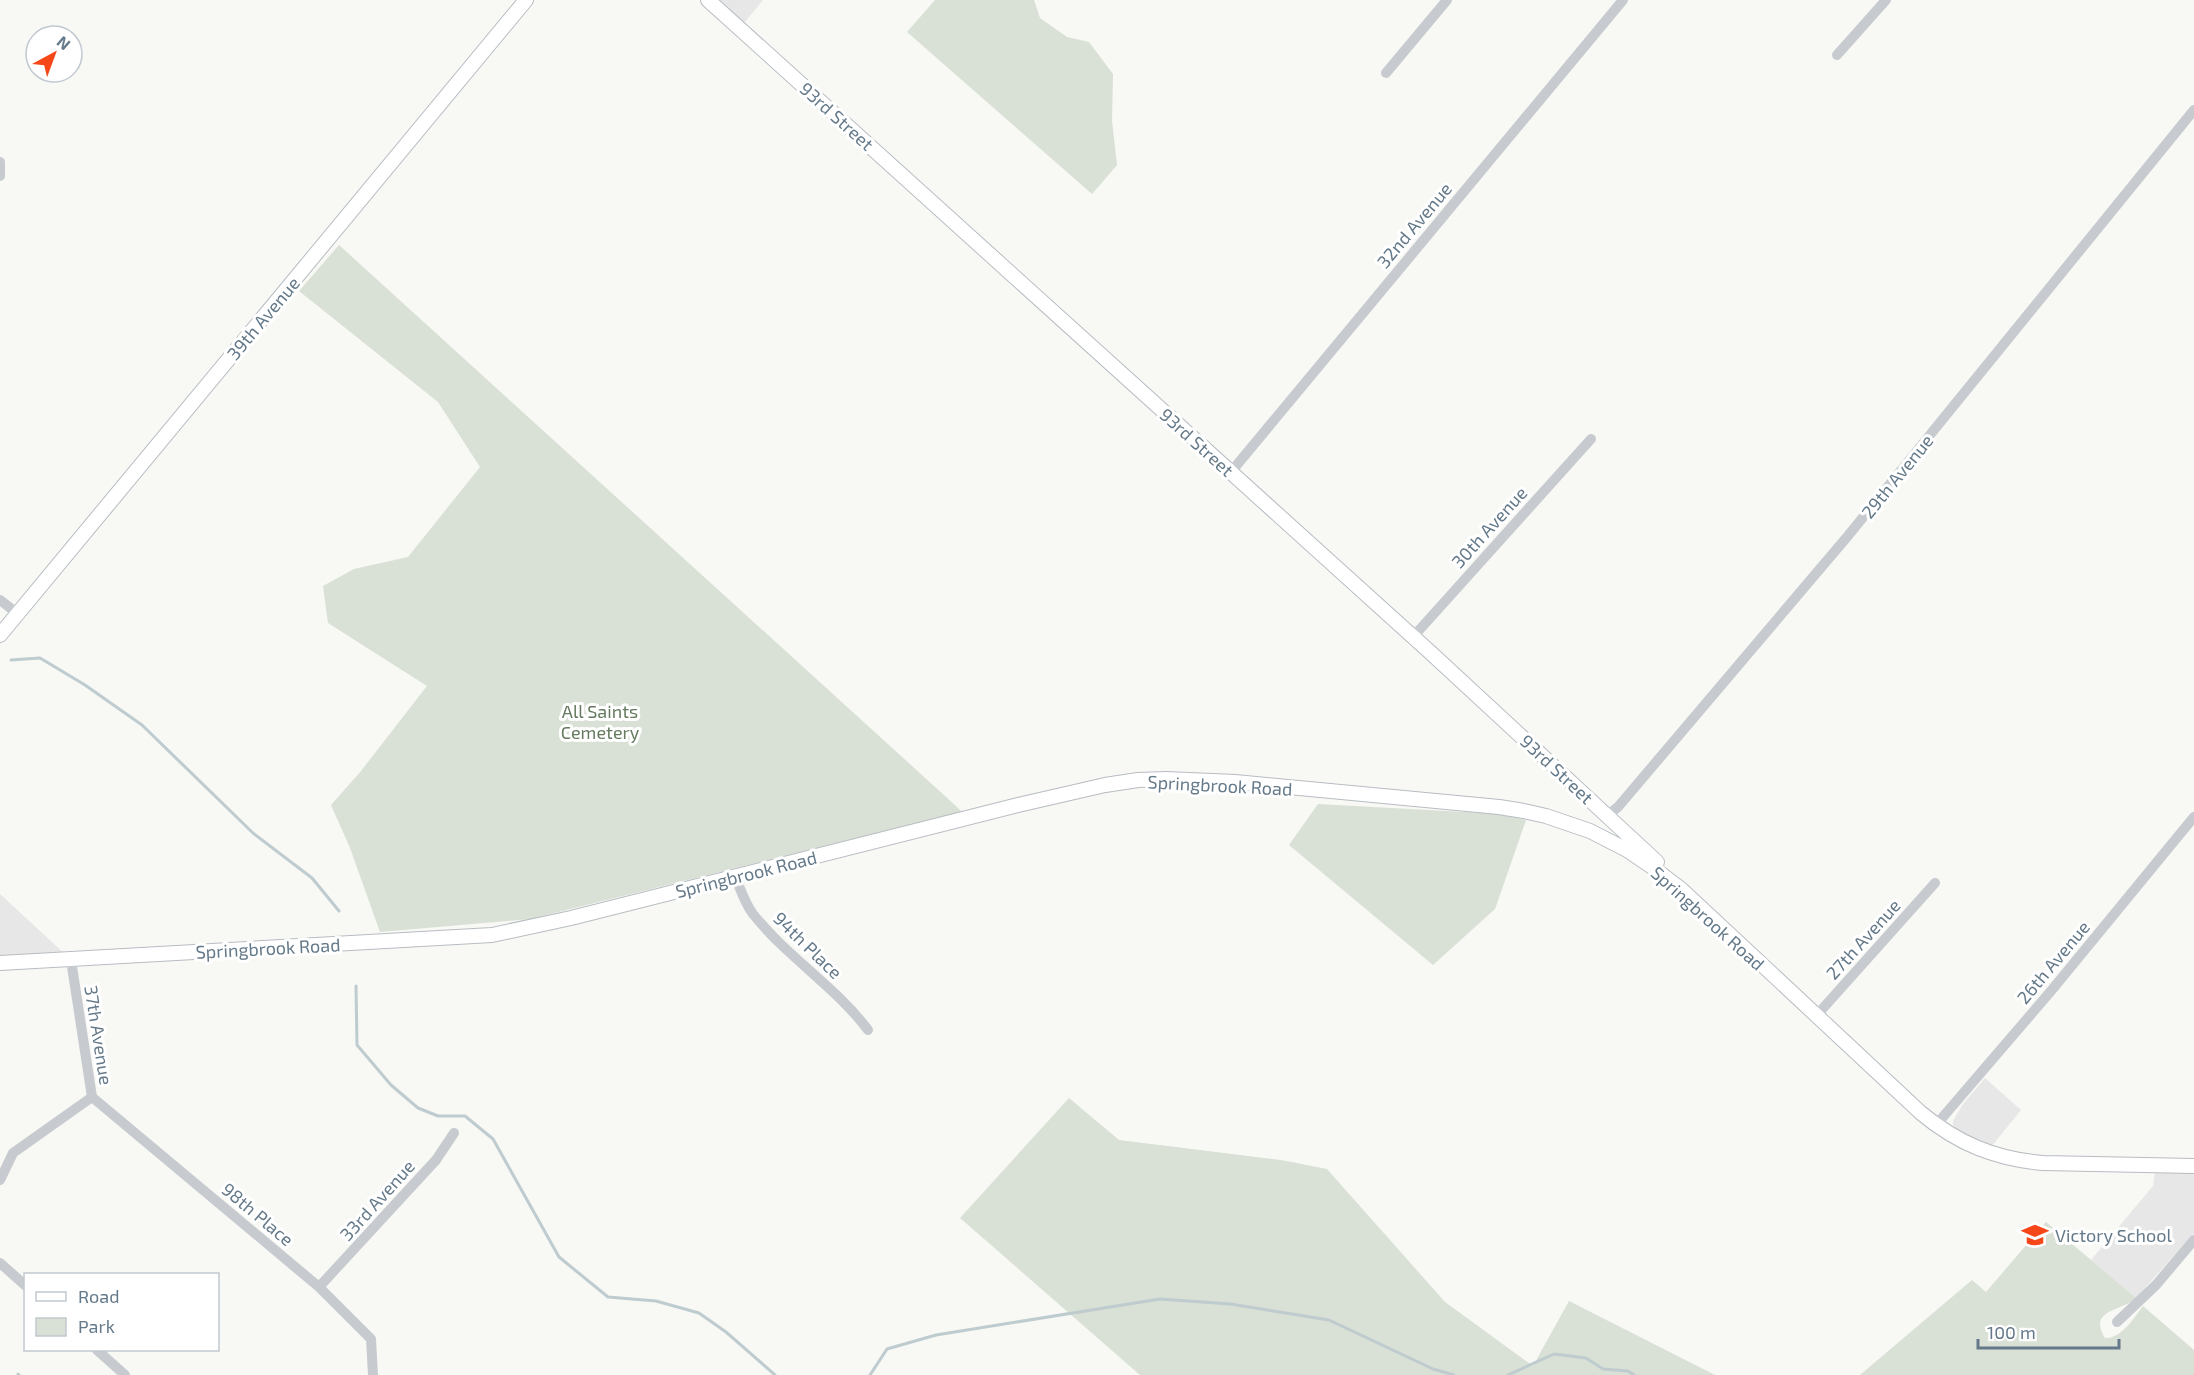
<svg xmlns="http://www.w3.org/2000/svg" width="2194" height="1375" viewBox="0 0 2194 1375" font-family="'Exo 2',sans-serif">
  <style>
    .built { fill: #e6e7e6 }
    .green { fill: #d9e0d5 }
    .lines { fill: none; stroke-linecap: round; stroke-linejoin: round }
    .stream { stroke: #becbcf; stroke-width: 3 }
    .secondary-casing { stroke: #b7bdc2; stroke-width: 16 }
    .street { stroke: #c7cbcf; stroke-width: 10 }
    .secondary { stroke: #fff; stroke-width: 14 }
    .labels { text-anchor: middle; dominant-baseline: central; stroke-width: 6; stroke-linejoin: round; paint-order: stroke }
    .street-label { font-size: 18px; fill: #647989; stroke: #fff }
    .park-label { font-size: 18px; fill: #657a5f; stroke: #fff }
    .poi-label { font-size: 18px; fill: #647989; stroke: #fff; text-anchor: start }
  </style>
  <rect width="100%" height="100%" fill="#f8f8f5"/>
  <path class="built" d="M708 0H763L740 28Z
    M0 894 54 944 71 960 0 963Z
    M1985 1078 2021 1110 1991 1147 1982 1144 1957 1131 1953 1125V1121L1963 1104Z
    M2155 1172H2194V1233L2136 1298 2091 1260 2153 1186Z"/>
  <path class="green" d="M935 0H1034L1040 18 1067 37 1089 42 1113 74 1112 121 1117 165 1092 194 907 32Z
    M339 245 956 806 962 812 530 919 380 932 350 848 331 805 361 771 427 686 328 623 323 586 354 569 408 557 480 467 438 402 299 291Z
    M1318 804 1501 814 1526 820 1495 909 1433 965 1289 845Z
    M1069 1098 1119 1140 1281 1160 1327 1169 1445 1302 1533 1366 1569 1301 1715 1375H1140L960 1218Z
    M2046 1222 2136 1298C2123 1311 2087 1309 2105 1338 2121 1339 2134 1318 2143 1306L2194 1350V1375H1860L1972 1280 1986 1292Z"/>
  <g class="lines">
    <path class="stream" d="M11 660 40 658 85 685 142 725 253 833 312 878 339 911
      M356 986 357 1045 391 1085 418 1108 438 1116H465L493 1139 559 1257 608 1297 656 1301 699 1313 726 1332 775 1375
      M18 1374 19 1375
      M870 1375 887 1349 936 1335 1160 1299 1230 1304 1329 1320 1433 1369 1454 1375
      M1508 1375 1554 1354 1586 1358 1603 1369 1628 1371 1634 1375"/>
    <g class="secondary-casing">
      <path id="secondary" d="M708 0 1431 653 1657 862
        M0 635 526 0
        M0 963 492 935 571 918 1018 805 1105 785 1138 780 1166 779 1235 782 1499 807 1524 811 1546 816 1590 831 1627 850 1652 867 1681 889 1921 1113C1958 1144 1996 1159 2043 1163L2194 1166"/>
    </g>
    <path class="street" d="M1837 55 1886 0
      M1386 73 1447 0
      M0 162V176
      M1231 472 1623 0
      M0 600 18 614
      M1413 637 1591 439
      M1608 815 1618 807 1847 537 2194 110
      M735 876C740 888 745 904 753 914 787 957 836 987 868 1030
      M1816 1016 1935 883
      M92 1097 319 1287 371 1339 373 1375
      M1936 1125 2051 991 2194 817
      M0 1180 13 1153 92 1097 71 960
      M0 1263 26 1286
      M319 1287 436 1160 454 1133
      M2117 1322 2156 1285 2194 1240
      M97 1350 125 1375"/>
    <use href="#secondary" class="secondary"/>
  </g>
  <defs>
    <g id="school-bare" transform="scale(2.07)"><path d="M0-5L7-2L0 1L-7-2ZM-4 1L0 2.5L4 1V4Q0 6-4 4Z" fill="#f54717" stroke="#fff" stroke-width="2.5" paint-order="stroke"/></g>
  </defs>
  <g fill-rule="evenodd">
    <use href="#school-bare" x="2035" y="1235"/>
  </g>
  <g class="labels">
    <g class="street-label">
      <text transform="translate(837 116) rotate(42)">93rd Street</text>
      <text transform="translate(1414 225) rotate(-50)">32nd Avenue</text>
      <text transform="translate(263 318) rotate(-50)">39th Avenue</text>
      <text transform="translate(1197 442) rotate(42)">93rd Street</text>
      <text transform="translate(1897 476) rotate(-51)">29th Avenue</text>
      <text transform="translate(1489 527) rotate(-48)">30th Avenue</text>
      <text transform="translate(1557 769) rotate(43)">93rd Street</text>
      <text transform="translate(1220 785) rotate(3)">Springbrook Road</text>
      <text transform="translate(746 874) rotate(-14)">Springbrook Road</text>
      <text transform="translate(1708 918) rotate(42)">Springbrook Road</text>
      <text transform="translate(1863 939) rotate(-48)">27th Avenue</text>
      <text transform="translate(808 945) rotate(44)">94th Place</text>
      <text transform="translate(268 948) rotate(-3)">Springbrook Road</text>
      <text transform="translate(2053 962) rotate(-50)">26th Avenue</text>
      <text transform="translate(99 1035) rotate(81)">37th Avenue</text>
      <text transform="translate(377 1200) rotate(-48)">33rd Avenue</text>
      <text transform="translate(258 1214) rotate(40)">98th Place</text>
    </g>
    <g class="park-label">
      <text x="600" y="711">All Saints<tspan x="600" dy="21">Cemetery</tspan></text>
    </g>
    <g class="poi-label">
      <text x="2055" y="1235">Victory School</text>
    </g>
  </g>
  <rect x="24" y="1273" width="195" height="78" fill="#ffffff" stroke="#c1c9d0" stroke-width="1.5"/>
  <rect x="36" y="1292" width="30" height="9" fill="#ffffff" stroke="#c1c9d0" stroke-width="1.5"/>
  <text x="78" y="1303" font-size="18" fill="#647989">Road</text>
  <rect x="36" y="1318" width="30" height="18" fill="#d9e0d5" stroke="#c1c9d0" stroke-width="1.5"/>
  <text x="78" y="1333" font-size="18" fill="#647989">Park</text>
  <g transform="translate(54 54) rotate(41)"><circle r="28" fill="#ffffff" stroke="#c1c9d0" stroke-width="1.5"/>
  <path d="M0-4.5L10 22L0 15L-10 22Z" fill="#f54717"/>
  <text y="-9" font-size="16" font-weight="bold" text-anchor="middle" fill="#647989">N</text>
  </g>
  <path d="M1978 1339v9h141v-9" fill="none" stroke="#647989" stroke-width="3"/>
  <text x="1987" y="1339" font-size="18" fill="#647989" stroke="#ffffff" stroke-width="4.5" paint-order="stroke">100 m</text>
</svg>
